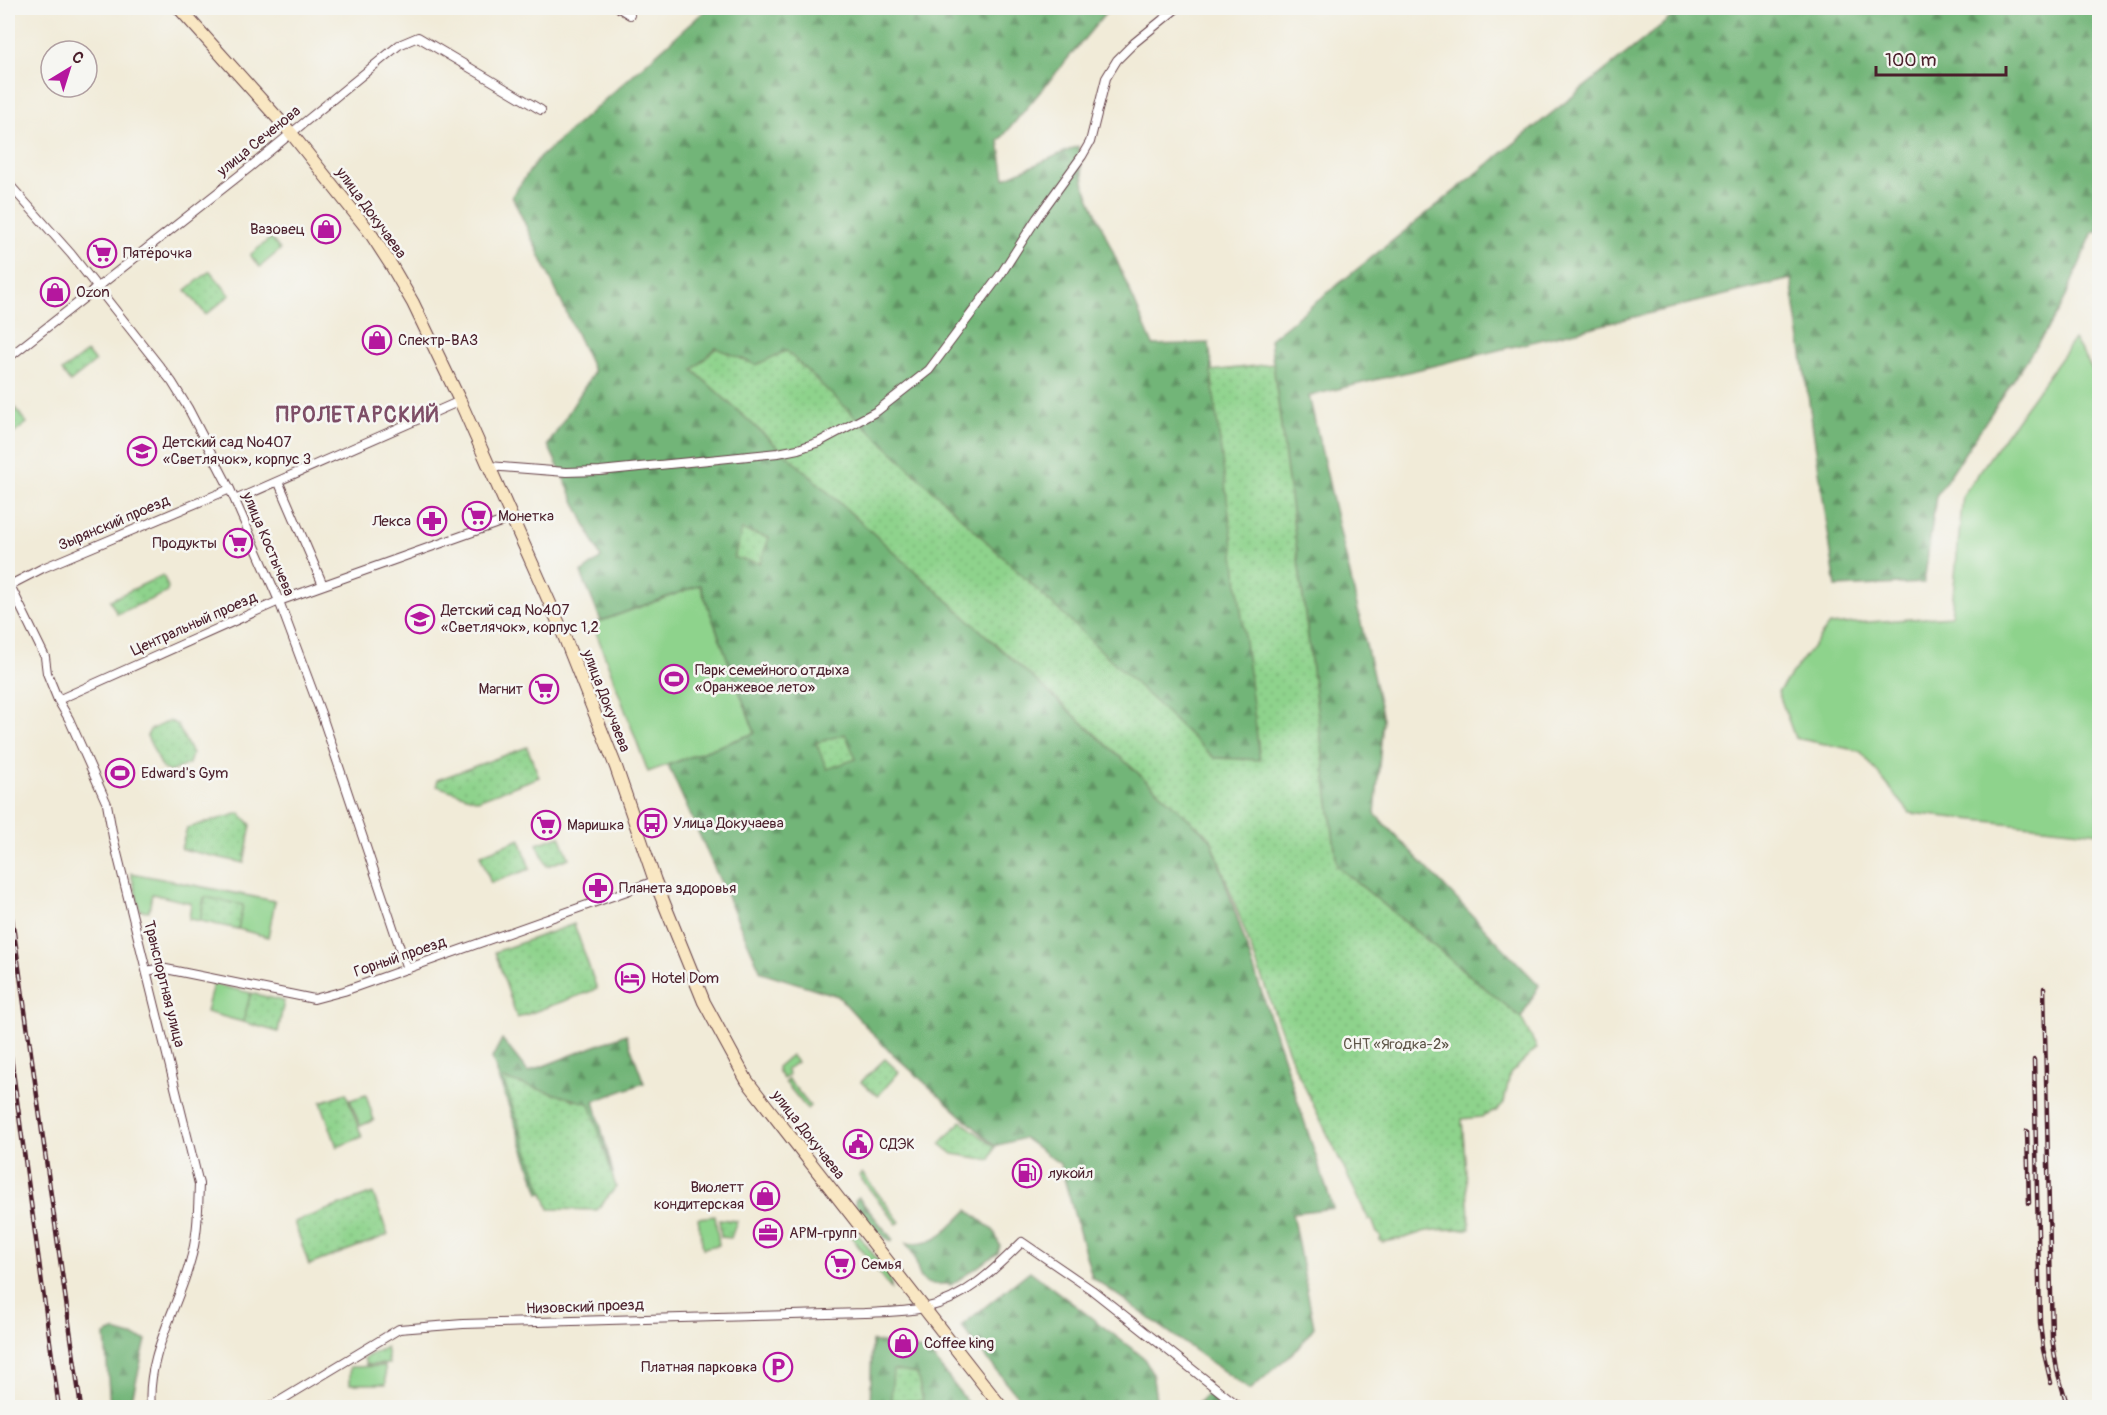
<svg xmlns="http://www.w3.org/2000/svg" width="2107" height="1415" viewBox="0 0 2107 1415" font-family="Pangolin,sans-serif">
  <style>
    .grass { fill: #8ed38c; stroke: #6c795c; stroke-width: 1.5 }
    .forest { fill: url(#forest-firs); stroke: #5e6a52; stroke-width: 1.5 }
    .park { fill: url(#park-dots); stroke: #6c795c; stroke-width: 1.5 }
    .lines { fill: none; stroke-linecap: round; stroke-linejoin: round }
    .minor-casing { stroke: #633e45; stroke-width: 10 }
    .secondary-casing { stroke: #633e45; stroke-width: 14 }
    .minor { stroke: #fff; stroke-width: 8 }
    .secondary { stroke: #f9e7c3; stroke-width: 12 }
    .rail-casing { stroke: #4a1f2b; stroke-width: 4.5 }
    .rail { stroke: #f6f6f2; stroke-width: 2; stroke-dasharray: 7; stroke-linecap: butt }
    .labels { text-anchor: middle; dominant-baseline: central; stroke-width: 5; stroke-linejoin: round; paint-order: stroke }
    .street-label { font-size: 15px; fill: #4a1f2b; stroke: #f6f6f2 }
    .poi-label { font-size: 15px; fill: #4a1f2b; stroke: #f6f6f2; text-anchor: start }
    .park-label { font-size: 15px; fill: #5e5548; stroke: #f6f6f2 }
    .district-label { font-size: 21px; font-weight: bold; letter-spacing: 1.5px; fill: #7d4d66; stroke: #f6f6f2 }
  </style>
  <defs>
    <pattern id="forest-firs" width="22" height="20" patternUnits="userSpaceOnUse" patternTransform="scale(1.5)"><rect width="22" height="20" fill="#72b578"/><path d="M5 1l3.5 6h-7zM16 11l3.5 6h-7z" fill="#609363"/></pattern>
    <pattern id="park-dots" width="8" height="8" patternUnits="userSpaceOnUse" patternTransform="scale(1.5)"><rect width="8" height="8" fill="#8ed38c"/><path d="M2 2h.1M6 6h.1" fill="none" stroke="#7cb579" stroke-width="1.8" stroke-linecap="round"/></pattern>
  </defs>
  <rect width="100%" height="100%" fill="#f6f6f2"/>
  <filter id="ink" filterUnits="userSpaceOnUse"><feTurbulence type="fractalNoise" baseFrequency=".0167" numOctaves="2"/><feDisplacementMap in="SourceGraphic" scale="12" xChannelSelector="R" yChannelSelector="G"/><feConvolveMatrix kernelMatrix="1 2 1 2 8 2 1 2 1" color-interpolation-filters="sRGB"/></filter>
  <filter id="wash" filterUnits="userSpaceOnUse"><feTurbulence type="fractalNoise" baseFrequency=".008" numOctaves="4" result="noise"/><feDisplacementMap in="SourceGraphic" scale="24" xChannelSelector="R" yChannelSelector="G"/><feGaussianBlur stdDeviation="1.35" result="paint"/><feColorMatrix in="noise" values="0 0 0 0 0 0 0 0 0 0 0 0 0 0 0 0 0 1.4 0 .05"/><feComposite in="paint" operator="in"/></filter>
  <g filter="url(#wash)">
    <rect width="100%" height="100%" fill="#f1ebd8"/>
    <path class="grass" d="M271 238 280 250 260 267 250 255Z
      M2074 339 2100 382 2099 833 1910 813 1860 751 1795 738 1778 692 1829 625 1951 616 1963 495Z
      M700 585 755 733 648 772 593 624Z
      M131 873 275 901 268 937 238 929 242 905 204 898 200 921 189 919 191 903 152 894 149 911 140 910Z
      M213 984 251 993 243 1022 206 1012Z
      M791 1055 797 1062 786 1070 789 1075 783 1079 778 1072 777 1067Z
      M788 1079 810 1106 807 1109 785 1082Z
      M366 1095 374 1120 360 1126 350 1100Z
      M862 1173 900 1222 897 1224 859 1176Z
      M715 1216 719 1245 703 1248 698 1218Z
      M858 1234 888 1274 891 1281V1289L850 1235Z
      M385 1366 386 1384H350V1367Z"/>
    <path class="forest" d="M708 8H1110L999 141 1005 178 1078 146 1085 187 1153 345 1209 343 1260 760 1214 758 756 365 716 348 693 370 1211 839 1333 1208 1292 1213 1314 1327 1298 1348 1250 1390 1092 1277 1060 1164 1024 1138 995 1146 884 1046 838 996 761 972 668 765 755 733 700 585 601 621 581 573 601 558 548 445 594 372 512 196 538 159Z
      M1683 8H2099V231L2093 232 2060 310 1936 496 1924 583 1836 587 1791 279 1309 396 1383 719 1375 814 1539 985 1521 1018 1337 866 1270 339Z
      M626 1034 644 1083 594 1101 613 1173 589 1198 539 1193 492 1058 502 1039 528 1072Z
      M858 1197 893 1240 891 1242C878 1232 857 1218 855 1201Z
      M968 1210 994 1231 1000 1246 998 1253 951 1285C945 1283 938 1285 931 1284 916 1281 919 1267 914 1256 912 1251 909 1247 906 1243 935 1248 949 1228 968 1210Z
      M1030 1271 1143 1357 1152 1372 1157 1407H1026L961 1326Z
      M114 1331 146 1340 130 1407H110L105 1335Z
      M872 1341 928 1351 971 1407 870 1408Z
      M1207 1394 1226 1407H1194Z"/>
    <path class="park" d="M210 271 230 295 206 315 186 290Z
      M716 348 756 365 786 351 1214 758 1260 760 1211 371 1273 364 1337 866 1521 1018 1537 1048 1510 1074 1504 1103 1496 1111 1481 1117 1462 1119 1470 1229C1456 1230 1433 1228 1420 1233 1406 1238 1398 1240 1382 1242L1380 1240 1381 1236 1377 1233 1372 1220H1369L1293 1063 1211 839 693 370Z
      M87 352 95 362 70 382 62 371Z
      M15 408 27 423 8 438V414Z
      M742 530 769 538 760 563 734 558Z
      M163 575 168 587 166 593 117 614 110 600Z
      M169 721 177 724 192 754 189 764 170 772 163 769 147 736 150 730Z
      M845 734 856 759 827 769 816 743Z
      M527 747 539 777 478 800 437 786V780Z
      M240 813 251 825 244 863 181 849 187 828Z
      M560 836 569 858 547 866 537 844Z
      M520 839 530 869 491 883 480 855Z
      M205 897 243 905 238 929 200 921Z
      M574 924 597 989 517 1018 495 952Z
      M251 993 284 1001 278 1032 243 1022Z
      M885 1059 899 1072 878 1096 861 1082Z
      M503 1079 590 1104 616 1187 597 1210 549 1209Z
      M346 1093 362 1137 337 1147 321 1102Z
      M961 1121 995 1147 990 1160 953 1154 940 1144Z
      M373 1193 388 1235 309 1265 294 1222Z
      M719 1219 737 1221 731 1238 721 1237Z
      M386 1347 389 1364 366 1365 364 1358Z
      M893 1370 917 1374 923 1401 891 1400Z"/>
  </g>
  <g filter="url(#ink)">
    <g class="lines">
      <g class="minor-casing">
        <path id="minor" d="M619 8 630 15
          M8 183 71 254 172 382 188 408 230 489 279 601 322 716 407 969
          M8 358 250 167 399 45 418 37 541 110
          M489 466 566 472 600 471 778 453 798 449 819 442 877 411 929 370 1001 274 1037 218 1082 156 1090 142 1106 78 1117 60 1134 43 1177 8
          M279 483 323 585
          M235 500 460 401
          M8 581 45 657 47 673 58 700 69 719 107 804 113 837 199 1184C198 1211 198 1236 190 1262 177 1310 146 1356 151 1408
          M10 585 43 568 230 489
          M58 700 279 601 512 518
          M147 971 161 968 314 999 344 991 655 881
          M268 1408 399 1329 463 1324 864 1313C884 1312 905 1312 924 1308 964 1300 994 1270 1022 1242L1092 1290 1241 1408"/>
      </g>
      <g class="secondary-casing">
        <path id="secondary" d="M179 8 291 133 369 231 391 265 413 303 460 401 560 626 616 767 655 881 704 1002 747 1081 1002 1408"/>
      </g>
      <use href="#minor" class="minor"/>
      <use href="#secondary" class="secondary"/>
      <g class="rail-casing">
        <path id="rail" d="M8 890 81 1408
          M2044 988 2052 1338 2057 1370 2068 1408
          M8 1035 59 1408
          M2034 1060 2040 1322 2043 1349 2051 1383
          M2027 1131 2029 1203"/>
      </g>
      <use href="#rail" class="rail"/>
    </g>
  </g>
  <defs>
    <g id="shop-ring" transform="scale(1.5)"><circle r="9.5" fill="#f6f6f2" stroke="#b5179e" stroke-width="1.5"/><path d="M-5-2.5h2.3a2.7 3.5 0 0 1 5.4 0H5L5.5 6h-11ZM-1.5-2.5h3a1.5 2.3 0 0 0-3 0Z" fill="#b5179e"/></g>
    <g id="supermarket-ring" transform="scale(1.5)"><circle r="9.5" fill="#f6f6f2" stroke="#b5179e" stroke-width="1.5"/><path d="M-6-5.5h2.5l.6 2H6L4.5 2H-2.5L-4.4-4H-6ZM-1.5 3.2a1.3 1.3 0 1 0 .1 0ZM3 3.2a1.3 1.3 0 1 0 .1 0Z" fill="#b5179e"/></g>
    <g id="school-ring" transform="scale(1.5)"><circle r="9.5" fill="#f6f6f2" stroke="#b5179e" stroke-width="1.5"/><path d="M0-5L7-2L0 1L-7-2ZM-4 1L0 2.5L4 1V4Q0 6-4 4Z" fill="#b5179e"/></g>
    <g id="pharmacy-ring" transform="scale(1.5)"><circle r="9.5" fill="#f6f6f2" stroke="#b5179e" stroke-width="1.5"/><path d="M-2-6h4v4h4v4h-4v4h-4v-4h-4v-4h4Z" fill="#b5179e"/></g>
    <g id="stadium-ring" transform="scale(1.5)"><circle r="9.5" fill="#f6f6f2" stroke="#b5179e" stroke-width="1.5"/><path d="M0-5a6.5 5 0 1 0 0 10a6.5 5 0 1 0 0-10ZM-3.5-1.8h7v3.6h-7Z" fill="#b5179e"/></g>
    <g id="bus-ring" transform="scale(1.5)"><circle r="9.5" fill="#f6f6f2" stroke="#b5179e" stroke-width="1.5"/><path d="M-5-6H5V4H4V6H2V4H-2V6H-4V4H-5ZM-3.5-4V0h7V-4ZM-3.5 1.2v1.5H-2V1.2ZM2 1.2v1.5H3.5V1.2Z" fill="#b5179e"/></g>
    <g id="hotel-ring" transform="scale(1.5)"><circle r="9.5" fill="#f6f6f2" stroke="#b5179e" stroke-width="1.5"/><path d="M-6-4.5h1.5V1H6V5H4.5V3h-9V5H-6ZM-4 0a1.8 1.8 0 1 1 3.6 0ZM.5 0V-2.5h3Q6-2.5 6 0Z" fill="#b5179e"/></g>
    <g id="civic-ring" transform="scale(1.5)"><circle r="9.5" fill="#f6f6f2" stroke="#b5179e" stroke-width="1.5"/><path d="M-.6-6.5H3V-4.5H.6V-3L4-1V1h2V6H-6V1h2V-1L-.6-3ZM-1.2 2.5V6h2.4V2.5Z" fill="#b5179e"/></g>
    <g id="fuel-ring" transform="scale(1.5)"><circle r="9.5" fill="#f6f6f2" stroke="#b5179e" stroke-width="1.5"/><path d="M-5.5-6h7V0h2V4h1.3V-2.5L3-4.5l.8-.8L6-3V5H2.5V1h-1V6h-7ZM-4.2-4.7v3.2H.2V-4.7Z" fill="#b5179e"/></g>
    <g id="office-ring" transform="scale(1.5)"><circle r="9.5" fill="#f6f6f2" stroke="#b5179e" stroke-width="1.5"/><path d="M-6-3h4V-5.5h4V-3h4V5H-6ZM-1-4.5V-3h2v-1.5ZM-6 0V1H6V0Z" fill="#b5179e"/></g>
    <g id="parking-ring" transform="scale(1.5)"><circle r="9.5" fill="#f6f6f2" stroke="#b5179e" stroke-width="1.5"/><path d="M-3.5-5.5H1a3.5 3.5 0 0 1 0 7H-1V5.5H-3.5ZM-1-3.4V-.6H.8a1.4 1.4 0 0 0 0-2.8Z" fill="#b5179e"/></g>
  </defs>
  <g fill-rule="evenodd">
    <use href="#shop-ring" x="326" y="229"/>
    <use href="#supermarket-ring" x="102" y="253"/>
    <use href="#shop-ring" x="55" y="292"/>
    <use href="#shop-ring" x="377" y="340"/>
    <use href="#school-ring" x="142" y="451"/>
    <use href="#supermarket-ring" x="477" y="516"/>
    <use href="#pharmacy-ring" x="432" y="521"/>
    <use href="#supermarket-ring" x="238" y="543"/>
    <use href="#school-ring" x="420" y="619"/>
    <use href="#stadium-ring" x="674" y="679"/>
    <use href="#supermarket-ring" x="544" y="689"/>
    <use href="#stadium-ring" x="120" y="773"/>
    <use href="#bus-ring" x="652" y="823"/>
    <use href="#supermarket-ring" x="546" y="825"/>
    <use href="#pharmacy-ring" x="598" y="888"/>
    <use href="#hotel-ring" x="630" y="978"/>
    <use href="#civic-ring" x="858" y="1144"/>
    <use href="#fuel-ring" x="1027" y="1173"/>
    <use href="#shop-ring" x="765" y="1196"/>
    <use href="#office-ring" x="768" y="1233"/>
    <use href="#supermarket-ring" x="840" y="1264"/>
    <use href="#shop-ring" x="903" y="1343"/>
    <use href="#parking-ring" x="778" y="1367"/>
  </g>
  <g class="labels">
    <g class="street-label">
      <text transform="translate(259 141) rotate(-39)">улица Сеченова</text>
      <text transform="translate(371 213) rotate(54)">улица Докучаева</text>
      <text transform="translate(114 523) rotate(-23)">Зырянский проезд</text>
      <text transform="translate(268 544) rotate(67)">улица Костычева</text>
      <text transform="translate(194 624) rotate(-24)">Центральный проезд</text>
      <text transform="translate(606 701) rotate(69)">улица Докучаева</text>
      <text transform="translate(400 957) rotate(-19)">Горный проезд</text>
      <text transform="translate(164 984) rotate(76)">Транспортная улица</text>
      <text transform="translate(808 1135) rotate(52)">улица Докучаева</text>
      <text transform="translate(585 1307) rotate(-2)">Низовский проезд</text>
    </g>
    <g class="poi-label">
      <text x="305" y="229" text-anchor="end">Вазовец</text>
      <text x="123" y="253">Пятёрочка</text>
      <text x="76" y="292">Ozon</text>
      <text x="398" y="340">Спектр-ВАЗ</text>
      <text x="163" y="442">Детский сад №407<tspan x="163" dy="17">«Светлячок», корпус 3</tspan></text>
      <text x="498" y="516">Монетка</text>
      <text x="411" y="521" text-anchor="end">Лекса</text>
      <text x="217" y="543" text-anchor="end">Продукты</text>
      <text x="441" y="610">Детский сад №407<tspan x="441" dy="17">«Светлячок», корпус 1,2</tspan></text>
      <text x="695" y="670">Парк семейного отдыха<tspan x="695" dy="17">«Оранжевое лето»</tspan></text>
      <text x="523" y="689" text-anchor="end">Магнит</text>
      <text x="141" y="773">Edward's Gym</text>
      <text x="673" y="823">Улица Докучаева</text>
      <text x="567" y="825">Маришка</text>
      <text x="619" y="888">Планета здоровья</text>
      <text x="651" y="978">Hotel Dom</text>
      <text x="879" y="1144">СДЭК</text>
      <text x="1048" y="1173">лукойл</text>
      <text x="744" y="1187" text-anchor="end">Виолетт<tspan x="744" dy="17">кондитерская</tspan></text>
      <text x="789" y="1233">АРМ-групп</text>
      <text x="861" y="1264">Семья</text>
      <text x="924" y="1343">Coffee king</text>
      <text x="757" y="1367" text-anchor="end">Платная парковка</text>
    </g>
    <g class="park-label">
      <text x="1396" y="1044">СНТ «Ягодка-2»</text>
    </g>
    <g class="district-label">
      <text x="358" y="415">ПРОЛЕТАРСКИЙ</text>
    </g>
  </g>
  <rect width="2107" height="1415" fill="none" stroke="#f6f6f2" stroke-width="30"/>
  <g transform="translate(69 69) rotate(38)"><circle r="28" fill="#f6f6f2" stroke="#b1a0a2" stroke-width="1.5"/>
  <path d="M0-4.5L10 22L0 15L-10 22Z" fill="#b5179e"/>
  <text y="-9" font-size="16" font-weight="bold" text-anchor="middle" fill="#4a1f2b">С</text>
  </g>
  <path d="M1876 66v9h130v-9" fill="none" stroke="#4a1f2b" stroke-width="3"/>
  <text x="1885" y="66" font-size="18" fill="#4a1f2b" stroke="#f6f6f2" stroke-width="4.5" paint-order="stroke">100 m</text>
</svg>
